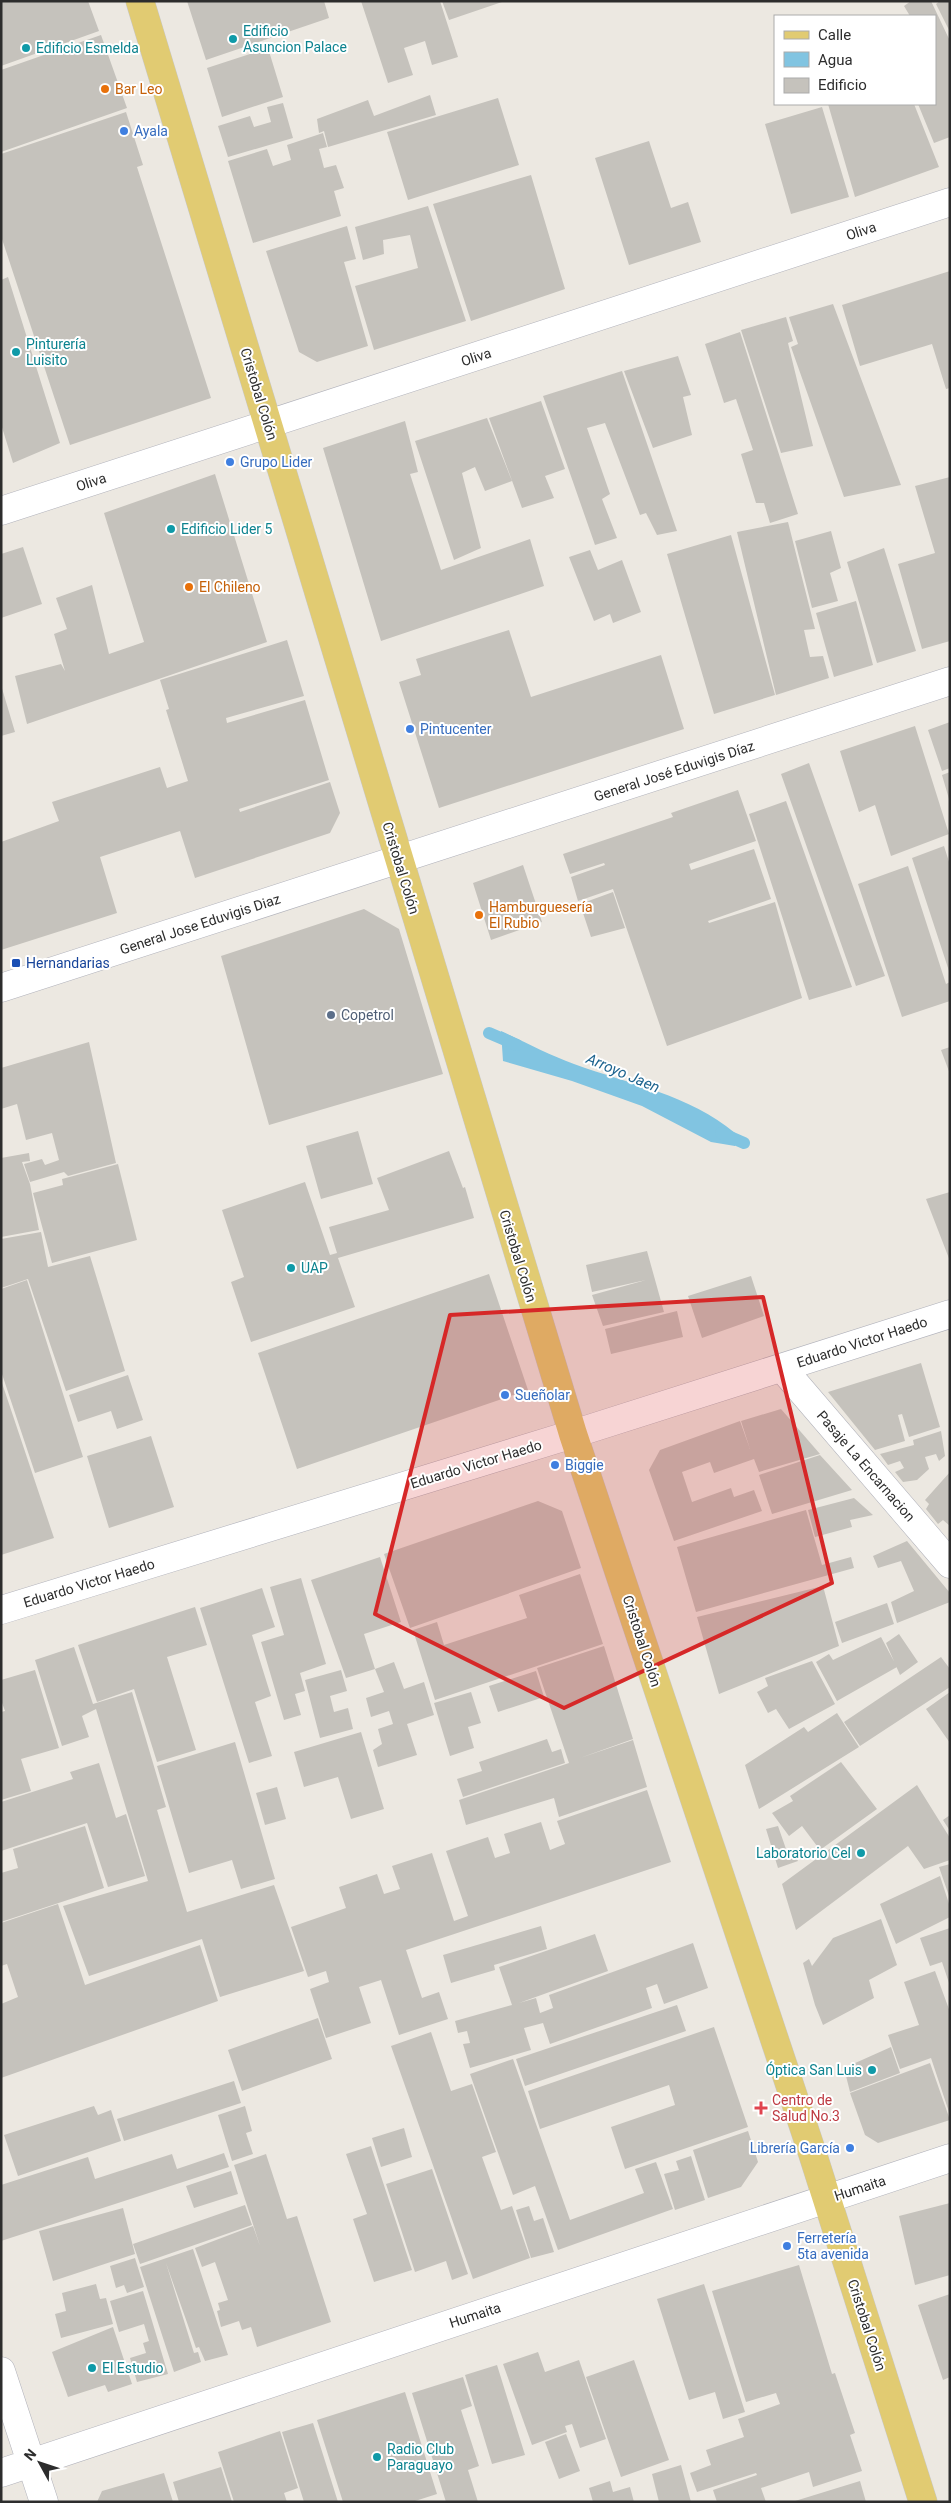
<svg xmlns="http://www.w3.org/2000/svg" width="951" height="2503" viewBox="0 0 951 2503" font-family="Roboto,sans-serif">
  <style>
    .water { fill: #81c4e1 }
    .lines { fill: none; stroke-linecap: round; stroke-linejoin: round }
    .stream { stroke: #81c4e1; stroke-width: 12 }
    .building { fill: #c5c2bc }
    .minor-casing { stroke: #b1b2bb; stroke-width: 29 }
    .major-casing { stroke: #c8c8c8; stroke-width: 29 }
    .minor { stroke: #fff; stroke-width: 28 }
    .major { stroke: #e1cb72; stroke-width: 28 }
    .marked { fill: #d62828; fill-opacity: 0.2; stroke: #d62828; stroke-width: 4; stroke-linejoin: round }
    .culture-dot { fill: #0f9aa8; stroke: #fff; stroke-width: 2 }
    .food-dot { fill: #e8710a; stroke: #fff; stroke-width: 2 }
    .shop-dot { fill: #3f7fe0; stroke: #fff; stroke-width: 2 }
    .transit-dot { fill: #1a4fb4; stroke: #fff; stroke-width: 2 }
    .service-dot { fill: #5c6f8a; stroke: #fff; stroke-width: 2 }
    .health-dot { fill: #e0444e; stroke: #fff; stroke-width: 2 }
    .labels { text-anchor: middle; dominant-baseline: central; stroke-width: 4; stroke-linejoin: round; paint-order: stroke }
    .culture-label { font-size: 14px; fill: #0d838f; stroke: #fff; text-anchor: start }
    .food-label { font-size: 14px; fill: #c56008; stroke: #fff; text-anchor: start }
    .shop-label { font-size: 14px; fill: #366cbe; stroke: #fff; text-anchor: start }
    .street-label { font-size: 14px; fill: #2d2d2d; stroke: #fff }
    .transit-label { font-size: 14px; fill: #164399; stroke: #fff; text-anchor: start }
    .service-label { font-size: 14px; fill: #4e5e75; stroke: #fff; text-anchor: start }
    .health-label { font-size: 14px; fill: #be3a42; stroke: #fff; text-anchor: start }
    .water-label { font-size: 15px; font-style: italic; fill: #1e648f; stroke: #fff }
  </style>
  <rect width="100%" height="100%" fill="#ece8e1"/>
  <path class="water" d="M501 1031C525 1042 549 1055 574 1064 629 1084 690 1095 735 1133V1146L711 1142 642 1106 572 1081 503 1061Z"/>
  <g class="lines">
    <path class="stream" d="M489 1033 517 1045
      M721 1133 744 1143"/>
  </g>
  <path class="building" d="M1 1H88L99 31 1 66Z
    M187 1H324L329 18 206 60Z
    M361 1H440L458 57 432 65 425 41 404 48 413 75 388 83Z
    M442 1H502V2L449 20Z
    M911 1H931L950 41V137L934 143 918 104H935V16H910L904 6Z
    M940 1H950V32L936 4Z
    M101 35 127 108 1 152V70Z
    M268 48 283 97 222 117 207 68Z
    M430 95 436 115 328 147 324 131 319 133 317 119 368 100 374 116Z
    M498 98 519 165 408 200 387 132Z
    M283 103 293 138 228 157 218 126 250 116 254 127 271 122 267 107Z
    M828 104H914L939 167 855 197Z
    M822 107 849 197 791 214 765 124Z
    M126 112 143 165 137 167 211 398 70 445 1 236V154Z
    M323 133 327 147 319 149 324 168 336 165 344 188 334 191 341 216 253 243 228 161 267 149 273 166 291 160 287 145Z
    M649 141 671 208 688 202 701 242 629 265 595 158Z
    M531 175 565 289 471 321 433 204Z
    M428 206 466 321 374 350 355 286 418 268 410 235 383 240 384 254 363 260 355 227Z
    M347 226 356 259 344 262 368 346 317 362 299 352 266 251Z
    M950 271V388L946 389 932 344 860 366 842 305Z
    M8 277 60 443 13 463 1 424V280Z
    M833 304 901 485 844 497 791 347 798 344 789 317Z
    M786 317 793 341 788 343 813 446 781 453 741 330Z
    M740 332 798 514 770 523 764 503H756L741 454 753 450 736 399 724 403 705 344Z
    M678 356 691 395 683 397 692 435 653 448 624 371Z
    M622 371 677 531 657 535 646 513 640 515 605 423 587 428 610 494 602 499 617 538 595 545 543 396Z
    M541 401 565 469 545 476 554 498 522 508 489 418Z
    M487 418 512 481 485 491 475 467 462 473 481 548 454 560 415 441Z
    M405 421 418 472 410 474 441 570 530 539 544 586 381 641 323 448Z
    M215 474 267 642 27 724 15 676 61 664 65 671 54 634 67 629 56 598 92 585 109 654 144 642 104 513Z
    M950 477V641L922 649 898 564 935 553 915 486Z
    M788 522 815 629 804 630 810 657 823 656 829 678 776 695 737 532Z
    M831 531 841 568 830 573 838 601 812 608 795 541Z
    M731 535 775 695 714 714 667 554Z
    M23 547 42 604 1 618V554Z
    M884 548 916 651 877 663 847 562Z
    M590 550 598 570 622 560 641 612 613 623 610 614 594 621 569 557Z
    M856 601 873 665 834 677 816 613Z
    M509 630 531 697 661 655 684 729 439 808 399 682 421 675 416 659Z
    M287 640 304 696 226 718 227 723 305 700 329 780 239 809 240 812 330 782 340 813 330 833 195 878 180 831 100 857 117 913 1 950V842L59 821 52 802 160 767 167 788 188 781 166 710 169 709 160 680Z
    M1 685 15 732 1 736Z
    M950 722V768L942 771 928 730Z
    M915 726 949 834 891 856 875 805 859 812 840 751Z
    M809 763 885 976 856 986 781 774Z
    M950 772V799H949L942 775Z
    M738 790 756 841 689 864 691 870 754 849 771 899 708 921 709 923 775 902 802 998 667 1046 613 889 578 901 571 877 605 865 604 863 570 874 563 854 673 817 671 813Z
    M786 801 852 987 809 1000 749 814Z
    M944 846 950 865 949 971 912 858Z
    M523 865 542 922 491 940 473 883Z
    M908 866 946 984 950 982V1001L902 1017 858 884Z
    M613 892 625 928 591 937 580 904Z
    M364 909 399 929 443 1074 269 1125 221 956Z
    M89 1042 116 1163 68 1176 64 1172 30 1182 24 1164 42 1159 45 1165 59 1160 52 1133 26 1140 17 1104 1 1109V1068Z
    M950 1047V1074L941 1050Z
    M358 1131 373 1184 321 1199 306 1146Z
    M449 1151 463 1188 465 1187 474 1218 338 1258 355 1307 251 1342 231 1282 244 1277 222 1210 305 1182 330 1255 337 1253 329 1227 389 1210 377 1178Z
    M29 1153 30 1161 22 1162 30 1184 39 1230 1 1237V1158Z
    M118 1164 137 1240 52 1263 33 1193 63 1185 62 1179Z
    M950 1192V1261L926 1199Z
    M41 1232 48 1267 90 1256 125 1371 66 1391 28 1279 1 1288V1239Z
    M647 1251 664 1312 603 1326 592 1295 646 1280 592 1292 586 1265Z
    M489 1274 528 1390 297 1469 258 1353Z
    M751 1276 764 1316 702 1338 688 1296Z
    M27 1280 83 1457 35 1473 1 1371V1289Z
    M677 1311 683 1337 611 1354 605 1329Z
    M921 1363 940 1427 909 1437 902 1414 898 1415 905 1441 875 1450 828 1392Z
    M128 1375 143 1420 117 1429 111 1411 78 1422 69 1395Z
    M1 1380 54 1538 1 1555Z
    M781 1409 820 1454 759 1472 754 1459 714 1473 710 1462 682 1472 692 1502 731 1488 734 1497 754 1490 762 1511 674 1541 649 1470 660 1450 740 1421 750 1449 741 1421Z
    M941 1431 945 1456 939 1461 936 1454 925 1457 929 1469 917 1480 903 1482 895 1472 904 1468 900 1461 888 1465 880 1454 914 1445 913 1440Z
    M151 1436 174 1507 109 1528 87 1456Z
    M820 1455 852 1490 772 1514 759 1475Z
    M950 1472V1526L943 1520 938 1524 926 1509 929 1504 925 1500Z
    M854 1498 873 1515 850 1520 852 1527 815 1537 808 1510Z
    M538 1501 562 1511 581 1568 410 1628 384 1554Z
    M806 1510 822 1565 851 1557 854 1568 696 1612 677 1547Z
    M907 1541 950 1593V1602L897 1623 891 1602 914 1591 901 1561 878 1568 873 1556Z
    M380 1557 401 1622 364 1634 375 1669 346 1678 311 1580Z
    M580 1574 603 1644 435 1700 413 1630 437 1622 444 1645 527 1618 519 1595Z
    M301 1578 326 1664 300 1673 305 1691 295 1694 301 1715 284 1720 261 1642 284 1635 270 1587Z
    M823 1586 839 1646 719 1694 697 1617Z
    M262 1588 275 1627 252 1635 271 1696 255 1702 272 1756 249 1763 200 1608Z
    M887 1603 894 1624 842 1643 835 1622Z
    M195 1607 207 1645 167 1657 196 1750 157 1762 134 1689 97 1702 78 1645Z
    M899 1634 918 1662 900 1675 886 1643Z
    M881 1637 897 1667 837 1701 816 1662 829 1654 833 1660Z
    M604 1646 633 1739 580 1758 633 1740 647 1787 559 1817 554 1798 466 1825 459 1800 569 1763 537 1668Z
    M74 1647 93 1704 132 1692 166 1807 157 1810 187 1912 274 1885 304 1971 220 1997 202 1939 89 1976 63 1906 148 1881 96 1709 82 1716 89 1737 62 1746 35 1660Z
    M941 1657 950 1669V1687L860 1746 844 1722Z
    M812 1661 835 1704 789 1729 776 1709 768 1713 757 1692 768 1686 765 1678Z
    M394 1662 404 1689 424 1682 434 1715 407 1724 417 1755 378 1767 373 1750 382 1744 378 1729 393 1724 389 1711 371 1717 366 1698 384 1692 375 1669Z
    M35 1670 59 1748 21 1759 31 1791 1 1800V1712L5 1711 1 1700V1680Z
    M341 1670 347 1691 330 1696 334 1712 348 1708 353 1729 320 1738 305 1680Z
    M536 1671 544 1697 498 1712 489 1686Z
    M471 1692 481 1723 468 1727 474 1748 450 1756 434 1703Z
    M950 1692V1743L926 1709Z
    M837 1713 859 1747 759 1809 745 1765 804 1727 808 1732Z
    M361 1732 384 1809 351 1819 338 1777 304 1787 294 1752Z
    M547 1739 552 1752 561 1749 565 1763 463 1797 457 1779 482 1771 479 1762Z
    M235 1742 275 1879 241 1889 232 1860 189 1873 157 1766Z
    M841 1762 877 1809 820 1850 802 1826 789 1836 772 1813 793 1801 790 1796Z
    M99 1763 116 1818 126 1814 145 1876 108 1887 87 1823 1 1851V1802L73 1779 70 1772Z
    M917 1785 950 1838V1860L924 1869 908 1846 796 1930 782 1884Z
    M277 1787 286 1819 265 1825 256 1793Z
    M647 1790 671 1862 406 1950 422 1998 439 1992 448 2019 399 2035 381 1980 359 1987 371 2023 326 2038 310 1989 329 1982 326 1971 308 1977 291 1927 346 1908 339 1887 377 1874 384 1894 400 1889 392 1866 432 1853 454 1921 468 1916 446 1851 488 1837 495 1858 510 1853 504 1834 541 1822 550 1850 565 1844 557 1821Z
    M950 1815V1831L943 1820Z
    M85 1826 104 1888 1 1922V1873L18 1868 13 1849Z
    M778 1826 786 1849 792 1850 798 1861 778 1868 766 1829Z
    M950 1864V1896H949L939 1867Z
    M940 1876 950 1907V1917L896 1944 880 1904Z
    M58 1904 85 1985 200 1945 218 2001 1 2078V2004L18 1997 7 1964 1 1966V1923Z
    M881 1919 897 1965 869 1980 874 1998 823 2025 815 2005 803 1963 809 1959 812 1966 833 1938Z
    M541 1926 547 1949 494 1965 495 1970 451 1983 443 1955Z
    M950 1928V1983H949L942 1962 930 1966 920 1938Z
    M595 1934 608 1971 519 2003 536 1998 540 2013 553 2008 549 1995 693 1943 708 1988 664 2004 657 1984 646 1988 652 2008 550 2044 543 2023 524 2028 531 2050 470 2068 463 2044 470 2043 467 2031 458 2033 455 2021 512 2005 499 1967Z
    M935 1971 950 2012 949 2112 931 2058 900 2069 888 2035 919 2025 904 1982Z
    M677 2005 686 2031 525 2086 516 2059Z
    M318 2018 332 2059 242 2091 228 2050Z
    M714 2027 748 2127 625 2169 611 2127 675 2105 669 2085 540 2129 528 2091Z
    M431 2032 451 2091 472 2084 496 2152 482 2157 501 2210 512 2206 530 2258 473 2279 391 2046Z
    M891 2047 900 2073 850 2092 844 2068Z
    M513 2059 570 2220 644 2193 635 2169 656 2162 673 2209 558 2250 535 2186 513 2195 470 2074Z
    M930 2063 950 2120 878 2143 865 2135 850 2093Z
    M234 2081 241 2103 124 2141 117 2119Z
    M94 2106 98 2115 111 2110 121 2141 18 2176 4 2135Z
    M245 2106 252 2131 246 2133 253 2154 232 2161 218 2115Z
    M404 2128 412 2157 381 2167 372 2138Z
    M748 2131 758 2162 741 2187 708 2198 693 2150Z
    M371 2146 412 2270 374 2282 353 2219 367 2214 346 2154Z
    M224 2153 229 2167 1 2241V2185L88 2157 95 2179 172 2154 177 2169Z
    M266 2154 287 2219 297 2216 331 2322 257 2347 251 2327 242 2330 239 2321 221 2327 217 2311 220 2310 218 2303 228 2300 215 2262 202 2267 195 2248 253 2226 260 2246 234 2165Z
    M691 2156 705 2200 675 2210 664 2174 679 2170 676 2161Z
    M432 2169 468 2274 452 2280 446 2261 415 2272 386 2184Z
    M231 2171 238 2194 194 2208 186 2186Z
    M950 2203V2275L915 2285 899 2216Z
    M245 2205 252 2225 140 2264 133 2244Z
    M529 2206 534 2221 543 2218 554 2252 531 2258 516 2210Z
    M123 2208 135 2254 53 2281 39 2231Z
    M193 2249 228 2355 205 2361 199 2347 196 2348 166 2263 194 2353 198 2352 201 2362 174 2372 140 2267Z
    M135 2258 144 2287 127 2293 124 2285 116 2288 110 2266Z
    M799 2265 832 2374 835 2373 855 2433 850 2435 862 2471 813 2487 809 2472 761 2488 766 2502H717L713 2490 757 2475 756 2473 697 2492 690 2473 711 2465 706 2450 744 2437 738 2419 780 2404 776 2393 746 2402 712 2291Z
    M96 2284 100 2299 106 2298 113 2324 61 2338 55 2314 66 2311 62 2293Z
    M704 2284 745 2412 723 2419 715 2392 689 2400 657 2299Z
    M143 2291 168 2374 137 2382 130 2358 146 2353 143 2343 149 2341 144 2324 119 2332 110 2301Z
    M950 2294V2377L943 2380 918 2305Z
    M113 2327 132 2384 108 2392 105 2385 68 2397 52 2352Z
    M538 2352 545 2372 579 2360 606 2439 580 2448 572 2424 565 2426 567 2432 532 2445 503 2364Z
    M634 2360 669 2460 621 2477 586 2377Z
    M497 2365 525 2455 492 2464 465 2375Z
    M463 2377 472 2406 461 2410 479 2466 468 2470 478 2502H446L412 2393Z
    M405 2392 437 2494 412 2502H343L317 2420Z
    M313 2423 338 2502H304L282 2432Z
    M280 2431 298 2488 284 2493 287 2502H234L218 2452Z
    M566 2434 580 2471 559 2479 545 2442Z
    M681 2465 691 2502H659L652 2474Z
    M221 2467 232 2502H179L173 2482Z
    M164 2473 173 2502H97L102 2491Z
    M610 2481 613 2492 630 2487 634 2502H593L589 2488Z
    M860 2481 866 2502H795V2501Z"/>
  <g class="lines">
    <g class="minor-casing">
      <path id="minor" d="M1 511 950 202
        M1 988 950 681
        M782 1368 950 1564
        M1 1610 573 1434 950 1314
        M1 2371 44 2502
        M1 2473 950 2158"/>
    </g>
    <g class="major-casing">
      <path id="major" d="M140 1 573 1434 812 2152 923 2502"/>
    </g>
    <use href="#minor" class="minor"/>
    <use href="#major" class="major"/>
  </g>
  <path class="marked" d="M763 1297 832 1583 564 1708 375 1614 450 1315Z"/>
  <g class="culture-dot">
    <circle cx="233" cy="39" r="5"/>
    <circle cx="26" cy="48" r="5"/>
    <circle cx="16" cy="352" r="5"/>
    <circle cx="171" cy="529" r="5"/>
    <circle cx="291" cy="1268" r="5"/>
    <circle cx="861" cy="1853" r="5"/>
    <circle cx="872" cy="2070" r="5"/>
    <circle cx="92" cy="2368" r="5"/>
    <circle cx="377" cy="2457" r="5"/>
  </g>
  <g class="food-dot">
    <circle cx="105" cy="89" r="5"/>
    <circle cx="189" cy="587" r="5"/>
    <circle cx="479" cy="915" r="5"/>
  </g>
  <g class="shop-dot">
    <circle cx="124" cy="131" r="5"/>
    <circle cx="230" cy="462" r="5"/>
    <circle cx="410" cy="729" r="5"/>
    <circle cx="505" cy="1395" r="5"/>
    <circle cx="555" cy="1465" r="5"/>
    <circle cx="850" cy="2148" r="5"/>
    <circle cx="787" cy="2246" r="5"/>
  </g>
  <rect class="transit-dot" x="11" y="958" width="10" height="10" rx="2.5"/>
  <circle class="service-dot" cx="331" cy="1015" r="5"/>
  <path class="health-dot" d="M758.5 2100.5h5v5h5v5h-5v5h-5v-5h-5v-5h5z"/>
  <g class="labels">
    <g class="culture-label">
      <text x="243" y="31">Edificio<tspan x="243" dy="16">Asuncion Palace</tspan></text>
      <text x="36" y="48">Edificio Esmelda</text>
      <text x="26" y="344">Pinturería<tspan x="26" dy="16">Luisito</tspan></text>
      <text x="181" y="529">Edificio Lider 5</text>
      <text x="301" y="1268">UAP</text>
      <text x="851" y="1853" text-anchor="end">Laboratorio Cel</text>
      <text x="862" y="2070" text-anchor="end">Óptica San Luis</text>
      <text x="102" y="2368">El Estudio</text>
      <text x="387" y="2449">Radio Club<tspan x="387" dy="16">Paraguayo</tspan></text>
    </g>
    <g class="food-label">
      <text x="115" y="89">Bar Leo</text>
      <text x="199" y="587">El Chileno</text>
      <text x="489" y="907">Hamburguesería<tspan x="489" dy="16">El Rubio</tspan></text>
    </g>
    <g class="shop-label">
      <text x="134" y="131">Ayala</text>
      <text x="240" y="462">Grupo Lider</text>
      <text x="420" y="729">Pintucenter</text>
      <text x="515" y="1395">Sueñolar</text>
      <text x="565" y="1465">Biggie</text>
      <text x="840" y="2148" text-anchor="end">Librería García</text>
      <text x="797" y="2238">Ferretería<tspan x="797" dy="16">5ta avenida</tspan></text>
    </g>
    <g class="street-label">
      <text transform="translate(861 231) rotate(-18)">Oliva</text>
      <text transform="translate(476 357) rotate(-18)">Oliva</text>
      <text transform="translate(259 394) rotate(73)">Cristobal Colón</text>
      <text transform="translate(91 482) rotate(-18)">Oliva</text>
      <text transform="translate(674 771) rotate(-18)">General José Eduvigis Díaz</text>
      <text transform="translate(401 868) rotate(73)">Cristobal Colón</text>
      <text transform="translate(200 924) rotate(-18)">General Jose Eduvigis Diaz</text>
      <text transform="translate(518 1256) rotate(73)">Cristobal Colón</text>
      <text transform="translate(862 1342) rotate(-18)">Eduardo Victor Haedo</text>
      <text transform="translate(476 1464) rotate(-17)">Eduardo Victor Haedo</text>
      <text transform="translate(866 1466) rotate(49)">Pasaje La Encarnacion</text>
      <text transform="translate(89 1583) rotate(-17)">Eduardo Victor Haedo</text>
      <text transform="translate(642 1641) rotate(72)">Cristobal Colón</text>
      <text transform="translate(860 2188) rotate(-18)">Humaita</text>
      <text transform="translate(475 2315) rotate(-18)">Humaita</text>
      <text transform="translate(867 2325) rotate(72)">Cristobal Colón</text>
    </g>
    <g class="transit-label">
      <text x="26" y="963">Hernandarias</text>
    </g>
    <g class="service-label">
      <text x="341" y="1015">Copetrol</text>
    </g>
    <g class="health-label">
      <text x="772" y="2100">Centro de<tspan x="772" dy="16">Salud No.3</tspan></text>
    </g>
    <g class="water-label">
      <text transform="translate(623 1073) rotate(23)">Arroyo Jaen</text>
    </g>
  </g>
  <rect width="951" height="2503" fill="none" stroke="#2d2d2d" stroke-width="5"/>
  <rect x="774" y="15" width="162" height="90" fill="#ffffff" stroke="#ababab"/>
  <rect x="784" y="31" width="25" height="8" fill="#e1cb72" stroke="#ababab"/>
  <text x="818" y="40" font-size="15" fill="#2d2d2d">Calle</text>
  <rect x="784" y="52" width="25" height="15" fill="#81c4e1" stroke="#ababab"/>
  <text x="818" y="65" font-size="15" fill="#2d2d2d">Agua</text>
  <rect x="784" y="78" width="25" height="15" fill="#c5c2bc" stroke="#ababab"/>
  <text x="818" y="90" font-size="15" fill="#2d2d2d">Edificio</text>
  <g transform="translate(40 2463) rotate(310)" stroke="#ffffff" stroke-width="4" paint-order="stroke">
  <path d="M0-4L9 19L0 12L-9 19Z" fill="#2d2d2d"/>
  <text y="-8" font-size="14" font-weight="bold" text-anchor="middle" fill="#2d2d2d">N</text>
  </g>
</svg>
